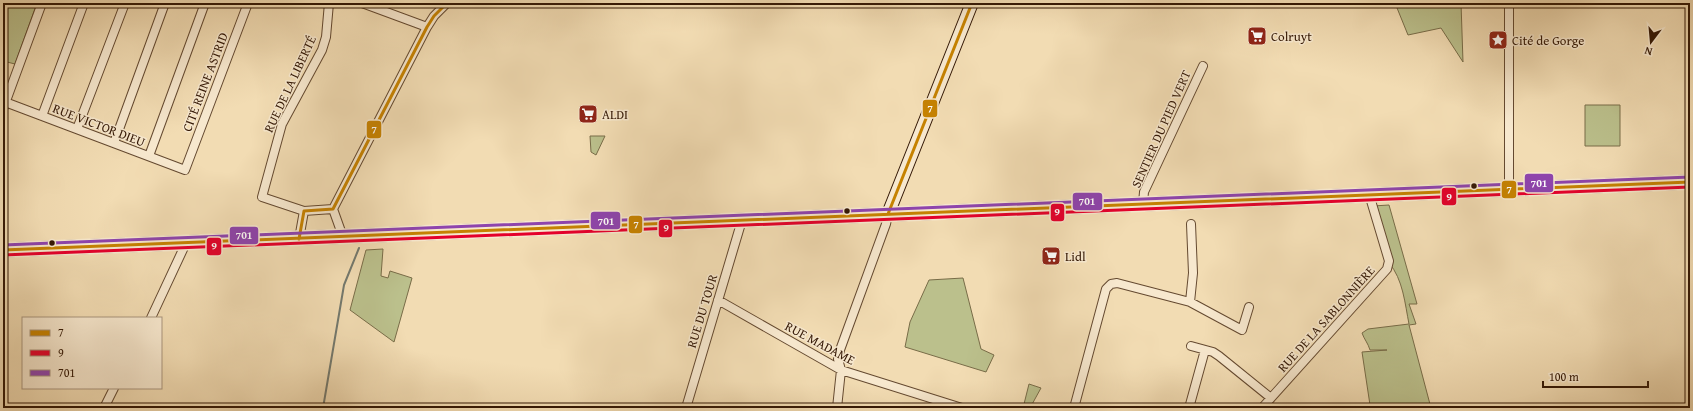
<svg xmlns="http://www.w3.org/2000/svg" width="1693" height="411" viewBox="0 0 1693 411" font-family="'Gentium Book Plus',serif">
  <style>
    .green { fill: #bbc08c; stroke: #786c48 }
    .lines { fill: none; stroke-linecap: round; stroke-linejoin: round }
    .stream { stroke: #73796e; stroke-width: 2 }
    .street-casing { stroke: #644930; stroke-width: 10 }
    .secondary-casing { stroke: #341805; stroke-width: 14 }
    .primary-casing { stroke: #341805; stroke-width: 15 }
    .street { stroke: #f7e8ce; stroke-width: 8 }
    .secondary { stroke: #f7e8ce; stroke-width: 12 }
    .primary { stroke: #e9be7a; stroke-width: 13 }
    .bus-1-casing { stroke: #f7e8ce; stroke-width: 6 }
    .bus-2-casing { stroke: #f7e8ce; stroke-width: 6 }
    .bus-3-casing { stroke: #f7e8ce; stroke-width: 6 }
    .bus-1 { stroke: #c68201; stroke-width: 3 }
    .bus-2 { stroke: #e4002b; stroke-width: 3 }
    .bus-3 { stroke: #8e44ad; stroke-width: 3 }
    .bus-dot { fill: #341805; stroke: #f7e8ce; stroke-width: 1.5 }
    .labels { text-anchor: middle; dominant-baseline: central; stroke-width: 3; stroke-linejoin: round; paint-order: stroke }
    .poi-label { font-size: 13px; fill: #341805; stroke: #f7e8ce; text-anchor: start }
    .street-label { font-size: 13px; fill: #341805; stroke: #f7e8ce }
    .line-badge { stroke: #f7e8ce; stroke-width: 1.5 }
    .badge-label { font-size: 11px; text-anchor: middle; font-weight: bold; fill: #fff }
  </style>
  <rect width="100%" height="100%" fill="#f2dcb3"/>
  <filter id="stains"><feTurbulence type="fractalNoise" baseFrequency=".005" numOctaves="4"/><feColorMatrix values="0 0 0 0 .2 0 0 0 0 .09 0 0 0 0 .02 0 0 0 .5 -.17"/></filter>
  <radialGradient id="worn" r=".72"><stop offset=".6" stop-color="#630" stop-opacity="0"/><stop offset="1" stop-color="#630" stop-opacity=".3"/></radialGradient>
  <path class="green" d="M3 3H37L15 64 3 61Z
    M1395 3H1461L1463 62 1441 28 1408 35Z
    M1585 105H1620V146H1585Z
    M590 136H605L596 155 591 152Z
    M1389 205 1417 304H1409L1416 324 1409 325 1431 408 1370 405 1362 352 1387 350H1370C1368 343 1364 339 1362 333L1368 329 1409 324C1405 304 1403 279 1389 263L1373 206Z
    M383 249 381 276 388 278 390 271 412 278 394 342 350 310 366 250Z
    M963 278 981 349 994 355 986 372 905 347 910 322 929 280Z
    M1029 384 1041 388 1030 408H1023Z"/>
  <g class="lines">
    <path class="stream" d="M323 408 344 285 359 248"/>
    <g class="street-casing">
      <path id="street" d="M329 3 326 37 322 50 282 124 262 197 304 211 333 209
        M362 3 427 27
        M1509 3V188
        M5 102 185 170 248 3
        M3 109 42 3
        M42 116 84 3
        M77 129 125 3
        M114 143 165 3
        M149 156 205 3
        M1143 203 1144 192 1203 66
        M333 209 427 27 434 16 447 3
        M333 209 343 237
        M299 239 304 211
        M718 300 841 370 962 408
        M1190 302 1193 273 1191 224
        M151 318 186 243
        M1191 346 1213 352 1219 356 1271 398
        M3 407 5 408
        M104 408 114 388
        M686 408 742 220
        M837 408 841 370 838 359 840 350 886 224 888 214
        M1074 408 1106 289 1111 284 1117 283 1190 302 1242 330 1249 307
        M1189 408 1205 350
        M1262 408 1387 269 1389 261 1369 194"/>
    </g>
    <g class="secondary-casing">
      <path id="secondary" d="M888 214 972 3"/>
    </g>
    <g class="primary-casing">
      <path id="primary" d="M3 250 1690 182"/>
    </g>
    <use href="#street" class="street"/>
    <use href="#secondary" class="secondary"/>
    <use href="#primary" class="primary"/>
    <g class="bus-1-casing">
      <path id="bus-1" d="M888 214 972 3
        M299 239 304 211 333 209 427 27 434 16 447 3
        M3 250 1690 182"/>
    </g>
    <g class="bus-2-casing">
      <path id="bus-2" d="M3 255 1690 187"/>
    </g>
    <g class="bus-3-casing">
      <path id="bus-3" d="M3 245 1690 177"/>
    </g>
    <use href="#bus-1" class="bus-1"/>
    <use href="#bus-2" class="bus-2"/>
    <use href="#bus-3" class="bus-3"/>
  </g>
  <defs>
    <g id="supermarket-square" transform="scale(1)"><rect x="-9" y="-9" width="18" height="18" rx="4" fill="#8f2418" stroke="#f7e8ce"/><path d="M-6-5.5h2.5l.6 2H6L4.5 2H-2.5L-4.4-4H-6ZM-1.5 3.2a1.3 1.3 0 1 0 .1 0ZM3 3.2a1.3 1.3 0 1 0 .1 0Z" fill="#fff"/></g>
    <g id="sight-square" transform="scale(1)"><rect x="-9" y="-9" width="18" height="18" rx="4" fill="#8f2418" stroke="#f7e8ce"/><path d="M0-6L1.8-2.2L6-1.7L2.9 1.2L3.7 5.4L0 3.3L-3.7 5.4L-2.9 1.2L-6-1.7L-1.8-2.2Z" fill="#fff"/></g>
  </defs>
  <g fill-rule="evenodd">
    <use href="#supermarket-square" x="1257" y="36"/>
    <use href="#sight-square" x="1498" y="40"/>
    <use href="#supermarket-square" x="588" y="114"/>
    <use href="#supermarket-square" x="1051" y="256"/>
  </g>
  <g class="bus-dot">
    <circle cx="1474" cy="186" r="3.5"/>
    <circle cx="847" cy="211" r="3.5"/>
    <circle cx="52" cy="243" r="3.5"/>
  </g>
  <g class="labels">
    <g class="poi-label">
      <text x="1271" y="36">Colruyt</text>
      <text x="1512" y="40">Cité de Gorge</text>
      <text x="602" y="114">ALDI</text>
      <text x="1065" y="256">Lidl</text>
    </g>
    <g class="street-label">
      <text transform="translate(205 82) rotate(-69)">CITÉ REINE ASTRID</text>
      <text transform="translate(290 84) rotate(-65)">RUE DE LA LIBERTÉ</text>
      <text transform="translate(99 125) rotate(21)">RUE VICTOR DIEU</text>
      <text transform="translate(1161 129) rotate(-66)">SENTIER DU PIED VERT</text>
      <text transform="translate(702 311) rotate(-73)">RUE DU TOUR</text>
      <text transform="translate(1326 319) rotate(-48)">RUE DE LA SABLONNIÈRE</text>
      <text transform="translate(820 343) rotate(28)">RUE MADAME</text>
    </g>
  </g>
  <g class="line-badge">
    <rect x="922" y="99" width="16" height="19" rx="4" fill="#c68201"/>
    <rect x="366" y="120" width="16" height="19" rx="4" fill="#c68201"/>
    <rect x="1524" y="173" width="30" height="20" rx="4" fill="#8e44ad"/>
    <rect x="1501" y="180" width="16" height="19" rx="4" fill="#c68201"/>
    <rect x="1441" y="187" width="16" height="19" rx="4" fill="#e4002b"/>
    <rect x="1072" y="192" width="31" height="19" rx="4" fill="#8e44ad"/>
    <rect x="1050" y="203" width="15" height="19" rx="4" fill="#e4002b"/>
    <rect x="590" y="211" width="31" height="19" rx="4" fill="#8e44ad"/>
    <rect x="628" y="215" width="15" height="19" rx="4" fill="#c68201"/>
    <rect x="658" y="219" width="15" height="19" rx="4" fill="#e4002b"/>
    <rect x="229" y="226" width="30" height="19" rx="4" fill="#8e44ad"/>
    <rect x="206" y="237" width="16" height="19" rx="4" fill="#e4002b"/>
  </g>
  <g class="badge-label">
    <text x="930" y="112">7</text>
    <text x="374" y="133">7</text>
    <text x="1539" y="187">701</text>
    <text x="1509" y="193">7</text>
    <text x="1449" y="201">9</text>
    <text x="1087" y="205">701</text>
    <text x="1057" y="216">9</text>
    <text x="606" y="225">701</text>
    <text x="636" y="228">7</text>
    <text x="666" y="232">9</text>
    <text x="244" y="239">701</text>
    <text x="214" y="250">9</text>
  </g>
  <rect width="1693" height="411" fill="none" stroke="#f2dcb3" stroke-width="16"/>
  <rect x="4" y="4" width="1685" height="403" fill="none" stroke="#341805" stroke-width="2"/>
  <rect x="8" y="8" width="1677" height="395" fill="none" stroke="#341805"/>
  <rect x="22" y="317" width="140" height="72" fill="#f7e8ce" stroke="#a9957e"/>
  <rect x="30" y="330" width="20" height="6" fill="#c68201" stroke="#a9957e"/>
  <text x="58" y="337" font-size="12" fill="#341805">7</text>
  <rect x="30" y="350" width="20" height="6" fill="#e4002b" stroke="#a9957e"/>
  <text x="58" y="357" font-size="12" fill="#341805">9</text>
  <rect x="30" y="370" width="20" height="6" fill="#8e44ad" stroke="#a9957e"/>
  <text x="58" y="377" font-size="12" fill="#341805">701</text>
  <g transform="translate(1651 42) rotate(196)" stroke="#f7e8ce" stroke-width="3" paint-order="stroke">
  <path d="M0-3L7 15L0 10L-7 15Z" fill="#341805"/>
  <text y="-6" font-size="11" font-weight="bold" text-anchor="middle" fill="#341805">N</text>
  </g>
  <path d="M1543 381v6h105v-6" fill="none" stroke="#341805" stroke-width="2"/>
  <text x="1549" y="381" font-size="12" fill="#341805" stroke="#f7e8ce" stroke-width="3" paint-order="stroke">100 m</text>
  <rect width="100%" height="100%" filter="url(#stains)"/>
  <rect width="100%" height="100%" fill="url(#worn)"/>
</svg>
